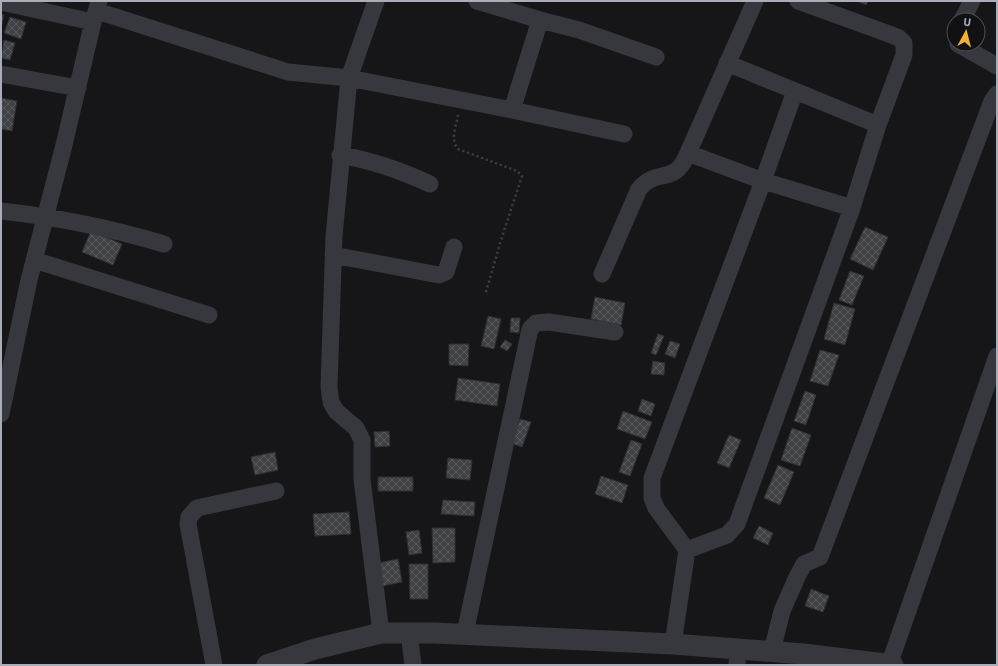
<svg xmlns="http://www.w3.org/2000/svg" width="998" height="666" viewBox="0 0 998 666" font-family="'IBM Plex Sans',sans-serif">
  <style>
    .building { fill: url(#building-cross-hatch); stroke: #303034 }
    .lines { fill: none; stroke-linecap: round; stroke-linejoin: round }
    .path { stroke: #3d3f44; stroke-width: 2.5; stroke-dasharray: 2 3; stroke-linecap: butt }
    .minor { stroke: #37383d; stroke-width: 17 }
    .tertiary { stroke: #37383d; stroke-width: 21 }
  </style>
  <defs>
    <pattern id="building-cross-hatch" width="8" height="8" patternUnits="userSpaceOnUse"><rect width="8" height="8" fill="#404145"/><path d="M0 0l8 8M0 8l8-8" fill="none" stroke="#595a5e"/></pattern>
  </defs>
  <rect width="100%" height="100%" fill="#161618"/>
  <path class="building" d="M857 1H868L866 5Z
    M1 14 4 15 1 28Z
    M10 17 26 22 21 39 4 33Z
    M4 40 15 43 10 60 1 58Z
    M1 98 17 101 12 131 1 129Z
    M865 227 888 237 873 270 850 259Z
    M91 231 122 244 113 265 82 252Z
    M850 271 864 276 852 305 839 300Z
    M595 297 625 303 621 325 591 319Z
    M834 303 855 309 845 345 824 339Z
    M488 316 501 319 494 349 481 346Z
    M511 318H520L519 333 510 332Z
    M658 334 664 336 656 355 651 353Z
    M505 340 512 344 507 351 500 347Z
    M670 341 680 344 675 358 665 354Z
    M449 344H469L468 366 449 365Z
    M820 350 839 355 828 386 810 381Z
    M653 361 665 363 664 375 651 374Z
    M458 378 500 384 497 406 455 400Z
    M805 391 816 395 806 425 794 421Z
    M642 399 655 404 651 416 638 411Z
    M623 411 652 422 645 439 617 429Z
    M520 419 531 422 522 447 511 443Z
    M792 428 811 435 800 466 781 460Z
    M389 431 390 446 375 447 374 432Z
    M729 435 741 440 729 468 717 463Z
    M631 440 642 444 630 476 619 472Z
    M275 452 278 470 255 475 251 457Z
    M448 458 472 460 470 480 446 478Z
    M778 465 794 472 780 505 764 498Z
    M601 476 628 485 622 503 595 494Z
    M378 477H413V491H378Z
    M443 500 475 502 474 516 441 514Z
    M349 512 351 534 315 536 313 514Z
    M759 526 773 533 768 545 753 538Z
    M432 528H455V562L433 563Z
    M419 530 422 553 409 555 406 532Z
    M398 559 402 582 382 586 378 563Z
    M409 564H428V599H410Z
    M811 589 829 596 823 612 805 606Z"/>
  <g class="lines">
    <path class="path" d="M458 115C456 126 450 140 458 149L517 171 522 176 502 237 485 295"/>
    <path class="minor" d="M376 1 349 78 334 236 329 387 331 402 336 411 356 428 362 440V479L381 633
      M477 1 540 20
      M798 1 889 34 899 38 904 43V55L878 125
      M1 2 93 22
      M97 11 288 72 349 78 512 110 540 20 579 30 656 57
      M962 20 972 1
      M958 44 997 66
      M727 63 878 125 852 208
      M1 74 78 88
      M512 110 624 134
      M340 155C370 160 402 171 430 184
      M1 211C57 217 110 228 164 244
      M333 255 439 275 446 272 454 247
      M34 260 209 315
      M602 274 639 189C659 166 674 187 688 153
      M1 414 29 280 64 145 93 22 99 1
      M687 550 727 535 737 524 852 208 763 181 795 91
      M409 633 413 665
      M465 633 530 329 536 323 549 322 615 332
      M673 644 687 550 656 508 652 498V478L763 181 688 153 755 1
      M772 651 782 611 797 577 804 564 820 557 992 101 997 94
      M214 665 188 524 189 517 197 508 276 491
      M737 665 738 650
      M889 665 997 356"/>
    <path class="tertiary" d="M267 665 315 649 381 633H435L673 644 804 654 893 665"/>
  </g>
  <rect width="998" height="666" fill="none" stroke="#a8adb8" stroke-width="4"/>
  <g transform="translate(966 32) rotate(7)"><circle r="19" fill="#111113" stroke="#4d4f55"/>
  <path d="M0-3L7 15L0 10L-7 15Z" fill="#f2b134"/>
  <text y="-6" font-size="11" font-weight="bold" text-anchor="middle" fill="#a8adb8">U</text>
  </g>
</svg>
